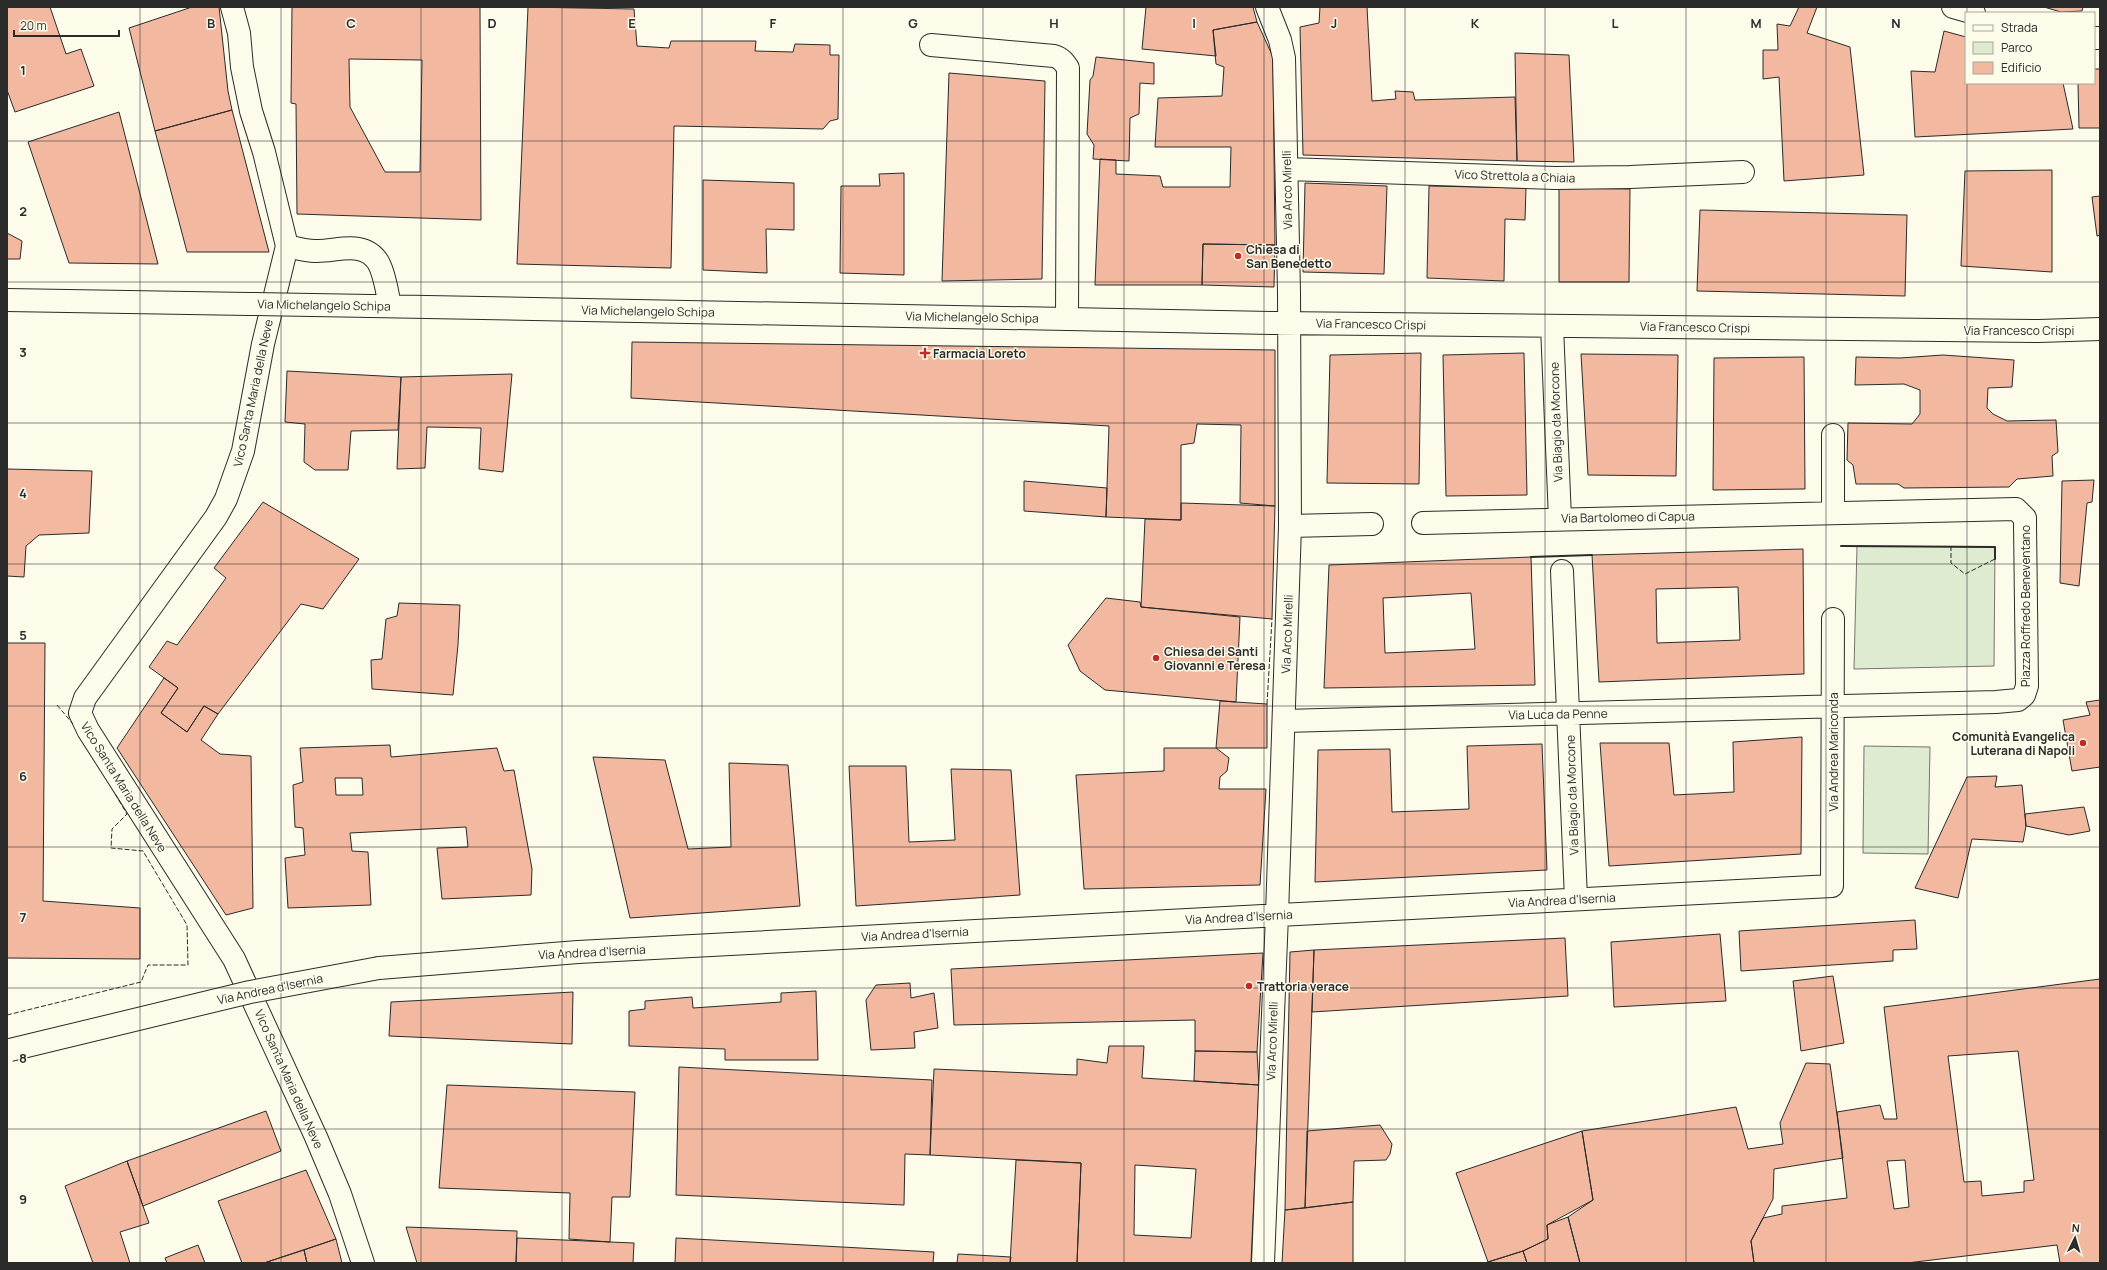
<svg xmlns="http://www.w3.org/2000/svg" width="2107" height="1270" viewBox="0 0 2107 1270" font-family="Manrope,sans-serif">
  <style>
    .green { fill: #deebd1; stroke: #74746e }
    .building { fill: #f2b8a0; stroke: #2b2b2b; fill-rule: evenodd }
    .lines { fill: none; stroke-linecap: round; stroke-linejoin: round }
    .minor-casing { stroke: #2b2b2b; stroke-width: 24 }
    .minor { stroke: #fdfbea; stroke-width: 22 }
    .minor-bridge-casing { stroke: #2b2b2b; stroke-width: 24; stroke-linecap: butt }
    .minor-bridge { stroke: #fdfbea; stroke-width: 22 }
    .fence { stroke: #2b2b2b; stroke-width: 1; stroke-dasharray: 5 2; stroke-linecap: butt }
    .wall { stroke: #2b2b2b; stroke-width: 2 }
    .grid { fill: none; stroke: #2b2b2b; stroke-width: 1; stroke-opacity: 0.55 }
    .poi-dot { fill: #c62828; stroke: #fdfbea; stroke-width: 1.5 }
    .labels { text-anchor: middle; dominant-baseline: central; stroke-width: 3; stroke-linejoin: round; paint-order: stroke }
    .street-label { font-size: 12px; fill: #2b2b2b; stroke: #fdfbea }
    .poi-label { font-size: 12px; font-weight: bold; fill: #2b2b2b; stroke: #fdfbea; text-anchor: start }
    .grid-label { font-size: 13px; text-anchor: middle; font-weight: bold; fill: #2b2b2b; stroke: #fdfbea; stroke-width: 3; stroke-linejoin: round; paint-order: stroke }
  </style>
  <rect width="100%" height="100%" fill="#fdfbea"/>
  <path class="green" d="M1857 546 1995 547 1994 666 1854 669Z
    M1864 746 1930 747 1928 854 1863 853Z"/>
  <path class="building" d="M7 7H50L66 54 81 49 94 86 15 112 7 90Z
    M192 7H219L228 91 232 110 155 131 129 28Z
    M292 7H480L481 220 297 214 296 104 291 103ZM349 59 422 60 420 172H385L350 107Z
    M528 7 634 9 637 46 669 48 671 41H756L755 51 793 52 795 44 830 45V55H839L838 119 830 121 823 129 674 126 671 268 517 264Z
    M1146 7H1253L1257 22 1213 30 1216 56 1142 49Z
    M1320 7H1367L1372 101 1396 99 1395 91 1413 92 1415 100 1515 97 1517 161 1303 155 1300 27 1319 23Z
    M1799 7H1817L1807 33 1850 47 1864 175 1784 181 1779 77 1763 79V50H1778L1777 24 1790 26Z
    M2044 7H2083L2082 11 2061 12Z
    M1257 22 1273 57 1275 245 1203 244 1202 285H1095L1100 159 1116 160V174L1160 176 1163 187H1230L1231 147H1155L1158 98 1222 96 1224 67 1216 64 1213 30Z
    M1944 31 1966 37V83H2063L2073 129 1915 137 1911 71 1935 72Z
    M1515 53 1569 55 1574 162 1517 161Z
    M1096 57 1154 63V84L1140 83 1139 114 1130 118 1129 161 1093 159 1094 145 1087 134 1090 80 1093 76Z
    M2094 69H2100V128H2079L2078 83H2094Z
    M949 73 1045 81 1042 279 942 281Z
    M232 110 269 252H187L155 131Z
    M119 112 158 264 69 263 28 142Z
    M2052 170V272L1961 266 1965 171Z
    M904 173V275L840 273 841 186H880L879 174Z
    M703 180 794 183V230L766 229 767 273 703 270Z
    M1305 183 1387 186 1384 274 1303 272Z
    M1429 186 1526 188 1525 220 1505 219 1504 281 1427 278Z
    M1559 188 1630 189 1629 282H1559Z
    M2100 196V235L2097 236 2092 197Z
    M1700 210 1907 215 1905 296 1697 291Z
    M7 233 22 241 20 259H7Z
    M1203 244 1275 245 1274 287 1202 285Z
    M632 342 1275 350V506L1240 503 1241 425 1197 424 1194 443 1181 445V520L1106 517 1109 426 631 398Z
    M1421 353 1419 484 1327 483 1330 355Z
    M1524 353 1527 495 1446 496 1443 355Z
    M1581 354 1678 355 1676 476 1588 475Z
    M1943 355 2014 360 2012 387 1988 388 1987 408 1993 414 2007 421 2056 420 2058 452 2052 456 2053 476 2017 479 2009 487 1904 488 1898 484H1856L1853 465 1847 460 1848 423 1912 424 1920 414V390L1904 384 1855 385 1856 357 1900 358Z
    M1804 357 1805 489 1713 490 1714 358Z
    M287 371 401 377 398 430 351 431 348 470H315L304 462 305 424 285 422Z
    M512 374 503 472 479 469 481 428 427 427 425 468 397 469 401 377Z
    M7 469 92 471 89 533 39 535 26 546 24 577 7 576Z
    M2094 480 2092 502 2087 503 2079 586 2060 583 2062 481Z
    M1024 481 1107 488 1106 517 1024 511Z
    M263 502 359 559 323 609 301 604 218 714 204 706 187 732 161 713 178 688 149 667 167 641 177 645 226 578 214 568Z
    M1181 503 1275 506 1272 619 1141 607 1145 519 1181 520Z
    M1803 549 1804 674 1599 682 1592 555ZM1738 587 1740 640 1657 643 1656 589Z
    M1531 557 1535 685 1324 688 1329 565ZM1471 593 1475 649 1385 653 1383 598Z
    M1106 598 1140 602 1141 607 1240 617 1236 702 1105 690 1080 671 1068 645Z
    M399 603 460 605 458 645 453 695 372 689 371 660 382 659 386 619 397 616Z
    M7 643H45L43 901 140 908V959L7 958Z
    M164 678 178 688 161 713 187 732 204 706 218 714 201 740 220 754 251 756 253 908 226 915 117 748Z
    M2100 700V767L2072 771 2063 720 2090 715 2086 702Z
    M1220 701 1267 704V748H1216Z
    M1802 737 1801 854 1609 866 1600 743H1669L1674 795 1734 792 1733 742Z
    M1542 744 1547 870 1315 882 1318 750 1390 749 1392 812 1469 809 1467 746Z
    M390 745 391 757 497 748 504 771 514 770 532 869 531 895 442 899 437 848 468 847 466 827 350 833 352 851 368 852 371 905 288 908 285 858 305 855 303 828 295 827 293 785 303 782 300 748ZM335 778H362L363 795H336Z
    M1164 748H1216L1229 758 1227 771 1220 777 1219 789H1266L1260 885 1084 889 1076 775 1164 771Z
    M593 757 665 760 688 849 731 847 729 763 788 765 800 906 630 918Z
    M849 766H906L909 842 955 840 951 769 1011 770 1020 895 856 906Z
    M1997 776 1995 787 2022 785 2026 826 2023 842 1972 839 1958 898 1915 888 1967 777Z
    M2084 807 2090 831 2069 835 2026 826 2025 814Z
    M1915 920 1917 949 1893 950V961L1741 971 1739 931Z
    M1720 934 1726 1001 1614 1007 1611 942Z
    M1565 938 1568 996 1312 1012 1314 950Z
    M1314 950 1305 1208 1285 1210 1290 952Z
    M1263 953 1257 1052 1195 1051V1020L954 1025 951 969Z
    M1833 976 1844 1043 1801 1051 1793 981Z
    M2100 979V1263H2060L2057 1245 1907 1263H1754L1751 1241 1763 1218 1782 1214V1206L1847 1198 1837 1112 1880 1105 1884 1119H1897L1884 1007ZM2018 1051 2034 1180 2024 1181V1192L1982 1196 1981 1181 1964 1182 1948 1056ZM1905 1160 1909 1207 1894 1209 1887 1161Z
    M910 983 911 998 934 993 938 1028 914 1032 915 1048 871 1050 866 1000 876 985Z
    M816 991 818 1060H725V1049L629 1046V1011L645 1009V1001L692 997 693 1008 781 1002V993Z
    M573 992 572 1044 389 1036 391 1002Z
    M1109 1046H1144L1142 1078 1259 1085 1251 1263H1077L1081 1163 930 1155 934 1069 1077 1075V1059L1107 1063ZM1135 1165 1196 1169 1191 1238 1134 1235Z
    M1195 1051 1257 1052 1259 1085 1194 1081Z
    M1806 1063 1830 1064 1843 1158 1774 1169 1773 1199 1751 1241 1754 1263H1580L1568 1217 1593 1200 1582 1131 1736 1107 1748 1149 1783 1144 1780 1123Z
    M679 1067 932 1080 930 1155 905 1154 904 1205 676 1195Z
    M447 1085 635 1092 630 1197H612L610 1242 569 1239 570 1193 439 1188Z
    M266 1111 281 1151 143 1206 127 1161Z
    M1380 1125 1392 1144 1390 1154 1386 1160 1354 1161 1353 1202 1305 1208 1307 1131Z
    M1582 1131 1593 1200 1547 1225 1548 1239 1523 1251 1488 1262 1456 1173Z
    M1016 1160 1081 1163 1077 1263H1010Z
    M127 1161 149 1223 120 1232 130 1263H93L65 1186Z
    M306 1170 336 1239 264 1263H242L218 1201Z
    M1353 1202V1263H1282L1285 1210Z
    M1568 1217 1580 1263H1527L1523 1251 1548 1239 1547 1225Z
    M406 1227 517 1231 516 1263H417Z
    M517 1238 634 1243 633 1263H516Z
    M676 1238 934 1252 933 1263H675Z
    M336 1239 342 1263H307L304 1250Z
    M198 1245 205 1263H167L165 1258Z
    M304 1250 307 1263H264Z
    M1523 1251 1527 1263H1484L1488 1262Z
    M958 1254 1011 1257 1010 1263H957Z"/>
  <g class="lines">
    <g class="minor-casing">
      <path id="minor" d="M232 7 239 33 242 67 251 111 264 152 287 246 263 344 243 451 226 499 216 517 85 698 80 713 88 730 234 959 316 1137 340 1194 363 1263
        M1953 7 1974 13
        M2094 38H2100
        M931 45 1054 56C1061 58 1064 62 1068 68L1067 319
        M1287 169 1555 178 1630 177 1743 172
        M287 246C296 248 306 251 315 251 336 252 363 239 378 262 385 274 387 292 390 306
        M7 300 249 304
        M371 306 1276 323 2039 331 2100 329
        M1552 326 1560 519
        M1833 512V435
        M1290 526 1372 524
        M1562 571 1576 899
        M1284 721 1996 702 2018 700 2024 695 2027 686 2025 524V518L2016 509 1423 523
        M379 968 578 952 1832 886 1833 619
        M1263 1263 1277 915 1290 526 1289 292 1284 58 1280 40 1267 7"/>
    </g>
    <use href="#minor" class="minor"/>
    <g class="minor-bridge-casing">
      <path id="minor-bridge" d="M249 304 371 306
        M10 1050 250 992 379 968"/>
    </g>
    <use href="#minor-bridge" class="minor-bridge"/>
    <path class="fence" d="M1951 546V563L1965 574 1995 559
      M1267 704 1272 619
      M57 705 73 724
      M7 1015 141 982 148 965H188L187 925 143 851 111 848 112 829 127 814 114 792"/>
    <path class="wall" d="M1841 546 1995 547V559
      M1531 557 1592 555"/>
  </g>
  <path class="grid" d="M140 7V1263M281 7V1263M421 7V1263M562 7V1263M702 7V1263M843 7V1263M983 7V1263M1124 7V1263M1264 7V1263M1405 7V1263M1545 7V1263M1686 7V1263M1826 7V1263M1967 7V13M1967 83V1263M7 141H2100M7 282H2100M7 423H2100M7 564H2100M7 706H2100M7 847H2100M7 988H2100M7 1129H2100"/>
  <g class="poi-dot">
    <circle cx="1238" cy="256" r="4"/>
    <path d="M923 347h4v4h4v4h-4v4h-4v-4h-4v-4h4z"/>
    <circle cx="1156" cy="658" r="4"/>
    <circle cx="2083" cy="743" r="4"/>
    <circle cx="1249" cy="986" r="4"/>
  </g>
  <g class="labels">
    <g class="street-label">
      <text transform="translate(1515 176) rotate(2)">Vico Strettola a Chiaia</text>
      <text transform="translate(1287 190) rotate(-91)">Via Arco Mirelli</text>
      <text transform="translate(324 305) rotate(1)">Via Michelangelo Schipa</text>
      <text transform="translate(648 311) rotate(1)">Via Michelangelo Schipa</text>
      <text transform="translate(972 317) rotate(1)">Via Michelangelo Schipa</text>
      <text transform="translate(1371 324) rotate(1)">Via Francesco Crispi</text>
      <text transform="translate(1695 327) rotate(1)">Via Francesco Crispi</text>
      <text x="2019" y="330">Via Francesco Crispi</text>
      <text transform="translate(253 393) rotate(-78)">Vico Santa Maria della Neve</text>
      <text transform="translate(1556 422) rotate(-92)">Via Biagio da Morcone</text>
      <text transform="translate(1628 517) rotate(-1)">Via Bartolomeo di Capua</text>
      <text transform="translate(2025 606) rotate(-90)">Piazza Roffredo Beneventano</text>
      <text transform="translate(1287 634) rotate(-88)">Via Arco Mirelli</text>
      <text transform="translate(1558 714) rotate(-1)">Via Luca da Penne</text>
      <text transform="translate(1833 752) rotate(-90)">Via Andrea Mariconda</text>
      <text transform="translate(124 787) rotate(58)">Vico Santa Maria della Neve</text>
      <text transform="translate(1572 795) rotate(-92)">Via Biagio da Morcone</text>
      <text transform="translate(1562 900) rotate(-3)">Via Andrea d'Isernia</text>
      <text transform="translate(1239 917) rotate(-3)">Via Andrea d'Isernia</text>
      <text transform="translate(915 934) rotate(-3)">Via Andrea d'Isernia</text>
      <text transform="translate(592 952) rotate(-3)">Via Andrea d'Isernia</text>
      <text transform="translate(270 989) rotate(-12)">Via Andrea d'Isernia</text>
      <text transform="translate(1272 1041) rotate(-88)">Via Arco Mirelli</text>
      <text transform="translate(289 1079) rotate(66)">Vico Santa Maria della Neve</text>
    </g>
    <g class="poi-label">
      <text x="1246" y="249">Chiesa di<tspan x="1246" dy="14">San Benedetto</tspan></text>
      <text x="933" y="353">Farmacia Loreto</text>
      <text x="1164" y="651">Chiesa dei Santi<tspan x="1164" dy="14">Giovanni e Teresa</tspan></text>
      <text x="2075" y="736" text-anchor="end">Comunità Evangelica<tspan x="2075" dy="14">Luterana di Napoli</tspan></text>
      <text x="1257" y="986">Trattoria verace</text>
    </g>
  </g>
  <g class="grid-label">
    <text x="211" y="28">B</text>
    <text x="351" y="28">C</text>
    <text x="492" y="28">D</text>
    <text x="632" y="28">E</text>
    <text x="773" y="28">F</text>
    <text x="913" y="28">G</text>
    <text x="1054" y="28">H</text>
    <text x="1194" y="28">I</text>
    <text x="1334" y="28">J</text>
    <text x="1475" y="28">K</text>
    <text x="1615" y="28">L</text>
    <text x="1756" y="28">M</text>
    <text x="1896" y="28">N</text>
    <text x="23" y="75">1</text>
    <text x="23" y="216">2</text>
    <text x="23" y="357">3</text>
    <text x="23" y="498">4</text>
    <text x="23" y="640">5</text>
    <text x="23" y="781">6</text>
    <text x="23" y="922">7</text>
    <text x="23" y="1063">8</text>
    <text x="23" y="1204">9</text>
  </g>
  <rect width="2107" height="1270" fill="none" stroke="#2b2b2b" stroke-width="16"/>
  <rect x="1965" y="12" width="130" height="72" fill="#fdfbea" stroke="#a9a89e"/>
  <rect x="1973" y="25" width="20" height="6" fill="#fdfbea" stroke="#a9a89e"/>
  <text x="2001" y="32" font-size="12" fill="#2b2b2b">Strada</text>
  <rect x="1973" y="42" width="20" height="12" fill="#deebd1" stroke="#a9a89e"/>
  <text x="2001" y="52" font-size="12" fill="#2b2b2b">Parco</text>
  <rect x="1973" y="62" width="20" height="12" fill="#f2b8a0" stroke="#a9a89e"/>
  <text x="2001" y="72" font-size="12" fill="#2b2b2b">Edificio</text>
  <g transform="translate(2075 1238) rotate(5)" stroke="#fdfbea" stroke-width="3" paint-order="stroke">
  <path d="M0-3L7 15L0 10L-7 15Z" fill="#2b2b2b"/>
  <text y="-6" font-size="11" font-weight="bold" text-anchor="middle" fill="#2b2b2b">N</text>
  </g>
  <path d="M14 30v6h105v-6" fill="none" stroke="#2b2b2b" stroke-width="2"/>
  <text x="20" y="30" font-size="12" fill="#2b2b2b" stroke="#fdfbea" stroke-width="3" paint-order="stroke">20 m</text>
</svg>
